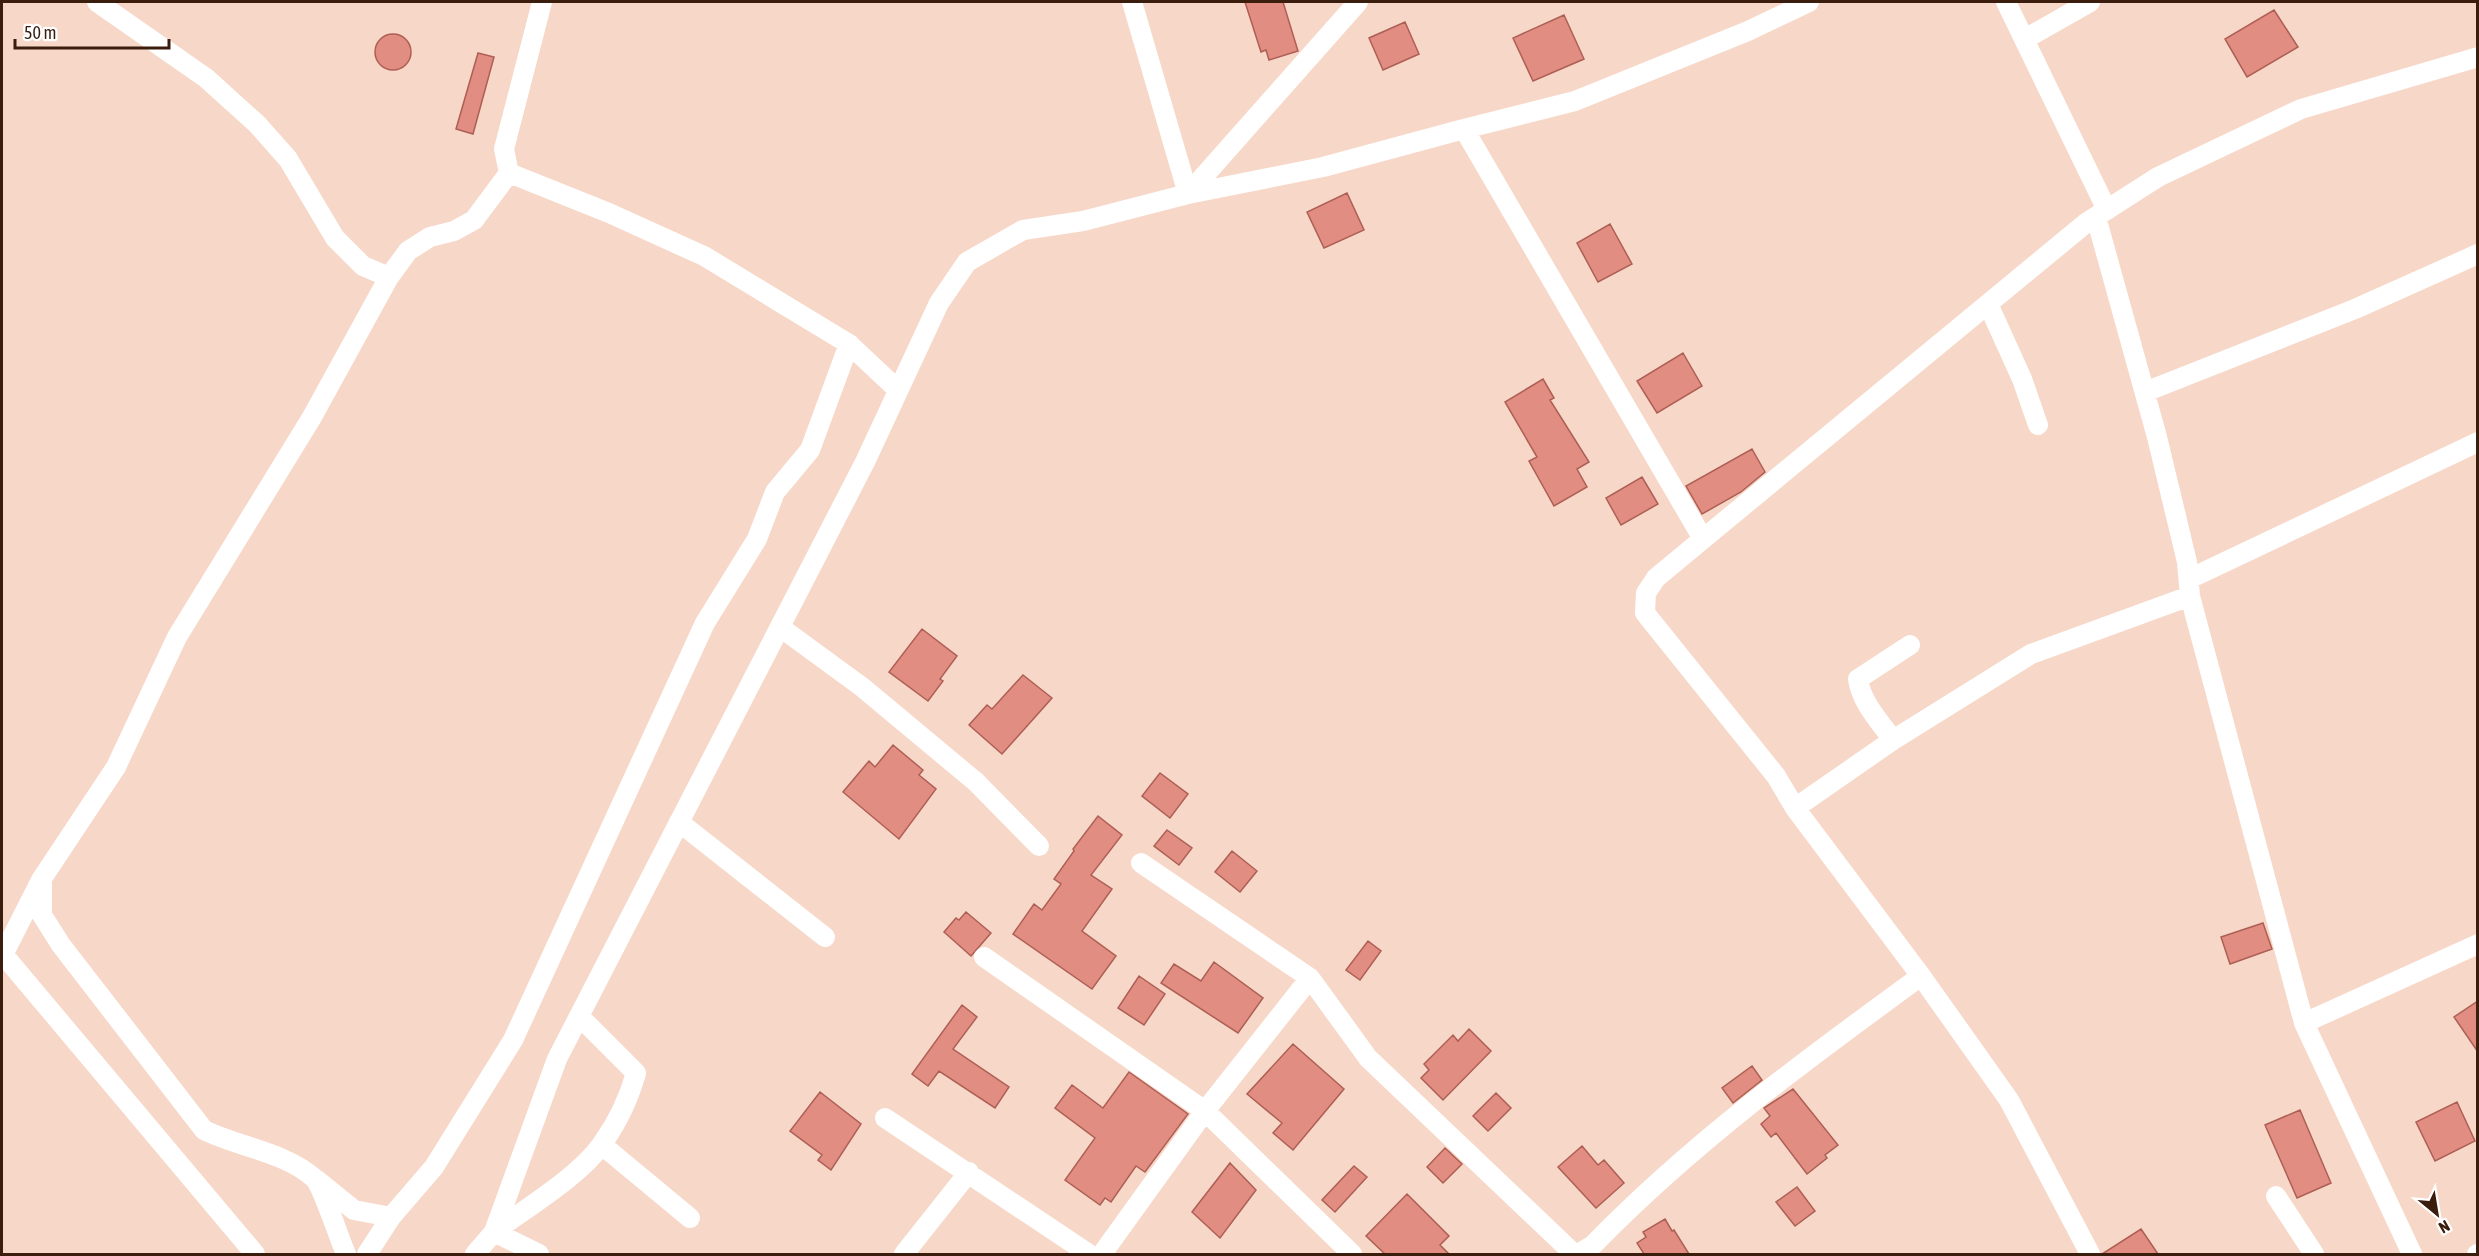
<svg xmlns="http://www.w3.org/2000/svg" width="2479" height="1256" viewBox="0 0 2479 1256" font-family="'Asap Condensed',sans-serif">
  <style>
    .building { fill: #e18d81; stroke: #ae5f55; stroke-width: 1.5 }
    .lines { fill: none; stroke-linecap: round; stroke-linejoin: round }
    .street { stroke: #fff; stroke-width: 20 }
  </style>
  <rect width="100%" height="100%" fill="#f7d7c7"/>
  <path class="building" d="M1245 2H1283L1298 51 1269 60 1266 50 1261 52Z
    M2274 10 2298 47 2247 77 2225 39Z
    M1564 15 1584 59 1533 81 1513 38Z
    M1405 22 1419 54 1383 70 1369 38Z
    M375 52a18 18 0 1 1 36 0a18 18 0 1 1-36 0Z
    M478 53 494 57 473 134 456 129Z
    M1347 193 1364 230 1324 248 1307 212Z
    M1610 224 1632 264 1598 282 1577 243Z
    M1683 353 1702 386 1657 413 1637 381Z
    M1543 379 1554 398 1550 400 1589 462 1577 469 1587 487 1554 506 1529 461 1537 457 1505 402Z
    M1752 449 1765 472 1741 492 1702 514 1686 486Z
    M1642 477 1658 504 1621 525 1606 498Z
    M922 629 957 656 940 679 943 681 928 701 889 672Z
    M1023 675 1052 698 1002 754 969 725 987 705 992 709Z
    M893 745 923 770 919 775 936 789 899 839 843 792 869 761 875 767Z
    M1160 773 1188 794 1170 818 1142 796Z
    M1098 816 1122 835 1091 875 1112 889 1082 931 1116 956 1092 989 1013 934 1034 904 1042 910 1061 884 1054 879 1074 851 1073 849Z
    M1167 830 1192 848 1179 865 1154 846Z
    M1232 851 1257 871 1240 892 1215 872Z
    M966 912 991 933 971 956 944 932 956 918 959 920Z
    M2263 923 2272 949 2230 964 2221 937Z
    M1368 941 1381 951 1360 980 1346 970Z
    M1214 962 1263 998 1238 1033 1161 983 1174 964 1201 981Z
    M1139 976 1165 994 1144 1025 1118 1008Z
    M2478 1001V1052L2454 1017Z
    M962 1005 977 1017 953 1049 1009 1087 995 1108 939 1071 928 1086 912 1074Z
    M1469 1029 1491 1051 1443 1100 1421 1078 1429 1070 1424 1064 1453 1035 1458 1041Z
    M1293 1044 1344 1089 1293 1150 1273 1133 1282 1123 1247 1094Z
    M1752 1066 1762 1080 1733 1103 1722 1088Z
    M1129 1072 1188 1114 1145 1172 1136 1166 1111 1202 1105 1198 1100 1205 1065 1180 1095 1138 1055 1108 1072 1085 1103 1108Z
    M1793 1089 1838 1145 1825 1155 1827 1158 1807 1174 1776 1133 1771 1137 1761 1124 1770 1116 1764 1108Z
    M820 1092 861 1124 831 1170 818 1160 822 1155 790 1131Z
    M1496 1093 1511 1108 1488 1131 1473 1116Z
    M2457 1102 2475 1141 2435 1161 2416 1122Z
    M2300 1110 2331 1183 2297 1198 2265 1125Z
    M1582 1146 1598 1165 1604 1160 1624 1183 1596 1208 1558 1167Z
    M1445 1148 1462 1164 1443 1183 1427 1167Z
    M1230 1163 1256 1190 1220 1238 1192 1212Z
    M1354 1166 1367 1177 1335 1212 1322 1200Z
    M1797 1187 1815 1211 1795 1226 1776 1202Z
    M1407 1194 1449 1236 1440 1245 1449 1254H1385L1366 1236Z
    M1665 1219 1672 1231 1674 1230 1689 1254H1644L1637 1243 1646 1237 1643 1232Z
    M2141 1229 2158 1254H2102Z"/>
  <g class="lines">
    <path class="street" d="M97 2 206 78 257 124 288 159 335 238 363 266 389 277
      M2006 2 2107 210
      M2025 39 2090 2
      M1464 129 1575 101 1748 31 1809 2
      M509 173 609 213 704 256 849 344 898 390
      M1188 194 1323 167 1464 129 1703 539
      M1188 194 1358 2
      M2096 217 2157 437 2187 562 2190 596 2304 1023 2412 1254
      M1988 304 2022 379 2038 425
      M2145 392 2355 309 2478 254
      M2189 579 2478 442
      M780 627 862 687 976 782 1039 846
      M1893 740C1880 722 1861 702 1858 679L1910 645
      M1795 808 1893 740 2031 654 2190 596
      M679 822 825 937
      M1141 863 1310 978 1368 1058 1574 1254
      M42 882V915L61 945 204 1130C238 1147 285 1152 314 1178 322 1185 340 1241 346 1254
      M2 953 255 1254
      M3 955 41 880 116 767 177 637 312 417 389 277 408 251 430 237 454 231 474 220 509 173 504 149 542 2
      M984 957 1205 1111 1352 1254
      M2304 1023 2478 944
      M885 1118 1089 1254
      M602 1145 690 1218
      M317 1180 354 1210 391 1217
      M2276 1196 2314 1254
      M367 1254 391 1217 434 1167 513 1040 705 623 757 539 775 492 810 450 849 344
      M475 1254 494 1232 557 1059 865 462 939 303 967 262 1023 230 1083 221 1188 194 1132 2
      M539 1254 494 1232C526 1208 580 1176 602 1144 617 1123 629 1098 636 1073L579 1016
      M904 1254 969 1172
      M1102 1254 1205 1111 1310 978
      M1578 1254 1593 1245C1692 1143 1807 1059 1921 976
      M2090 1254 2009 1100 1921 976 1795 808 1776 776 1645 613 1646 593 1656 578 1703 539 2086 223 2158 177 2301 109 2478 57
      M2477 1254H2478"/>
  </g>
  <rect width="2479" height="1256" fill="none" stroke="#3a1d0d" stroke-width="6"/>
  <g transform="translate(2437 1214) rotate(150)" stroke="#ffffff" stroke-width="4.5" paint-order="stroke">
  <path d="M0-4.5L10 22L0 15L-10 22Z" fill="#3a1d0d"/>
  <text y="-9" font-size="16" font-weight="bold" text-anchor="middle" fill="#3a1d0d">N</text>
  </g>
  <path d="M15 39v9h154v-9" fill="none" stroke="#3a1d0d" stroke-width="3"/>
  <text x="24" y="39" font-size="18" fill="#3a1d0d" stroke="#ffffff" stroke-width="4.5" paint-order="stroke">50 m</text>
</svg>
